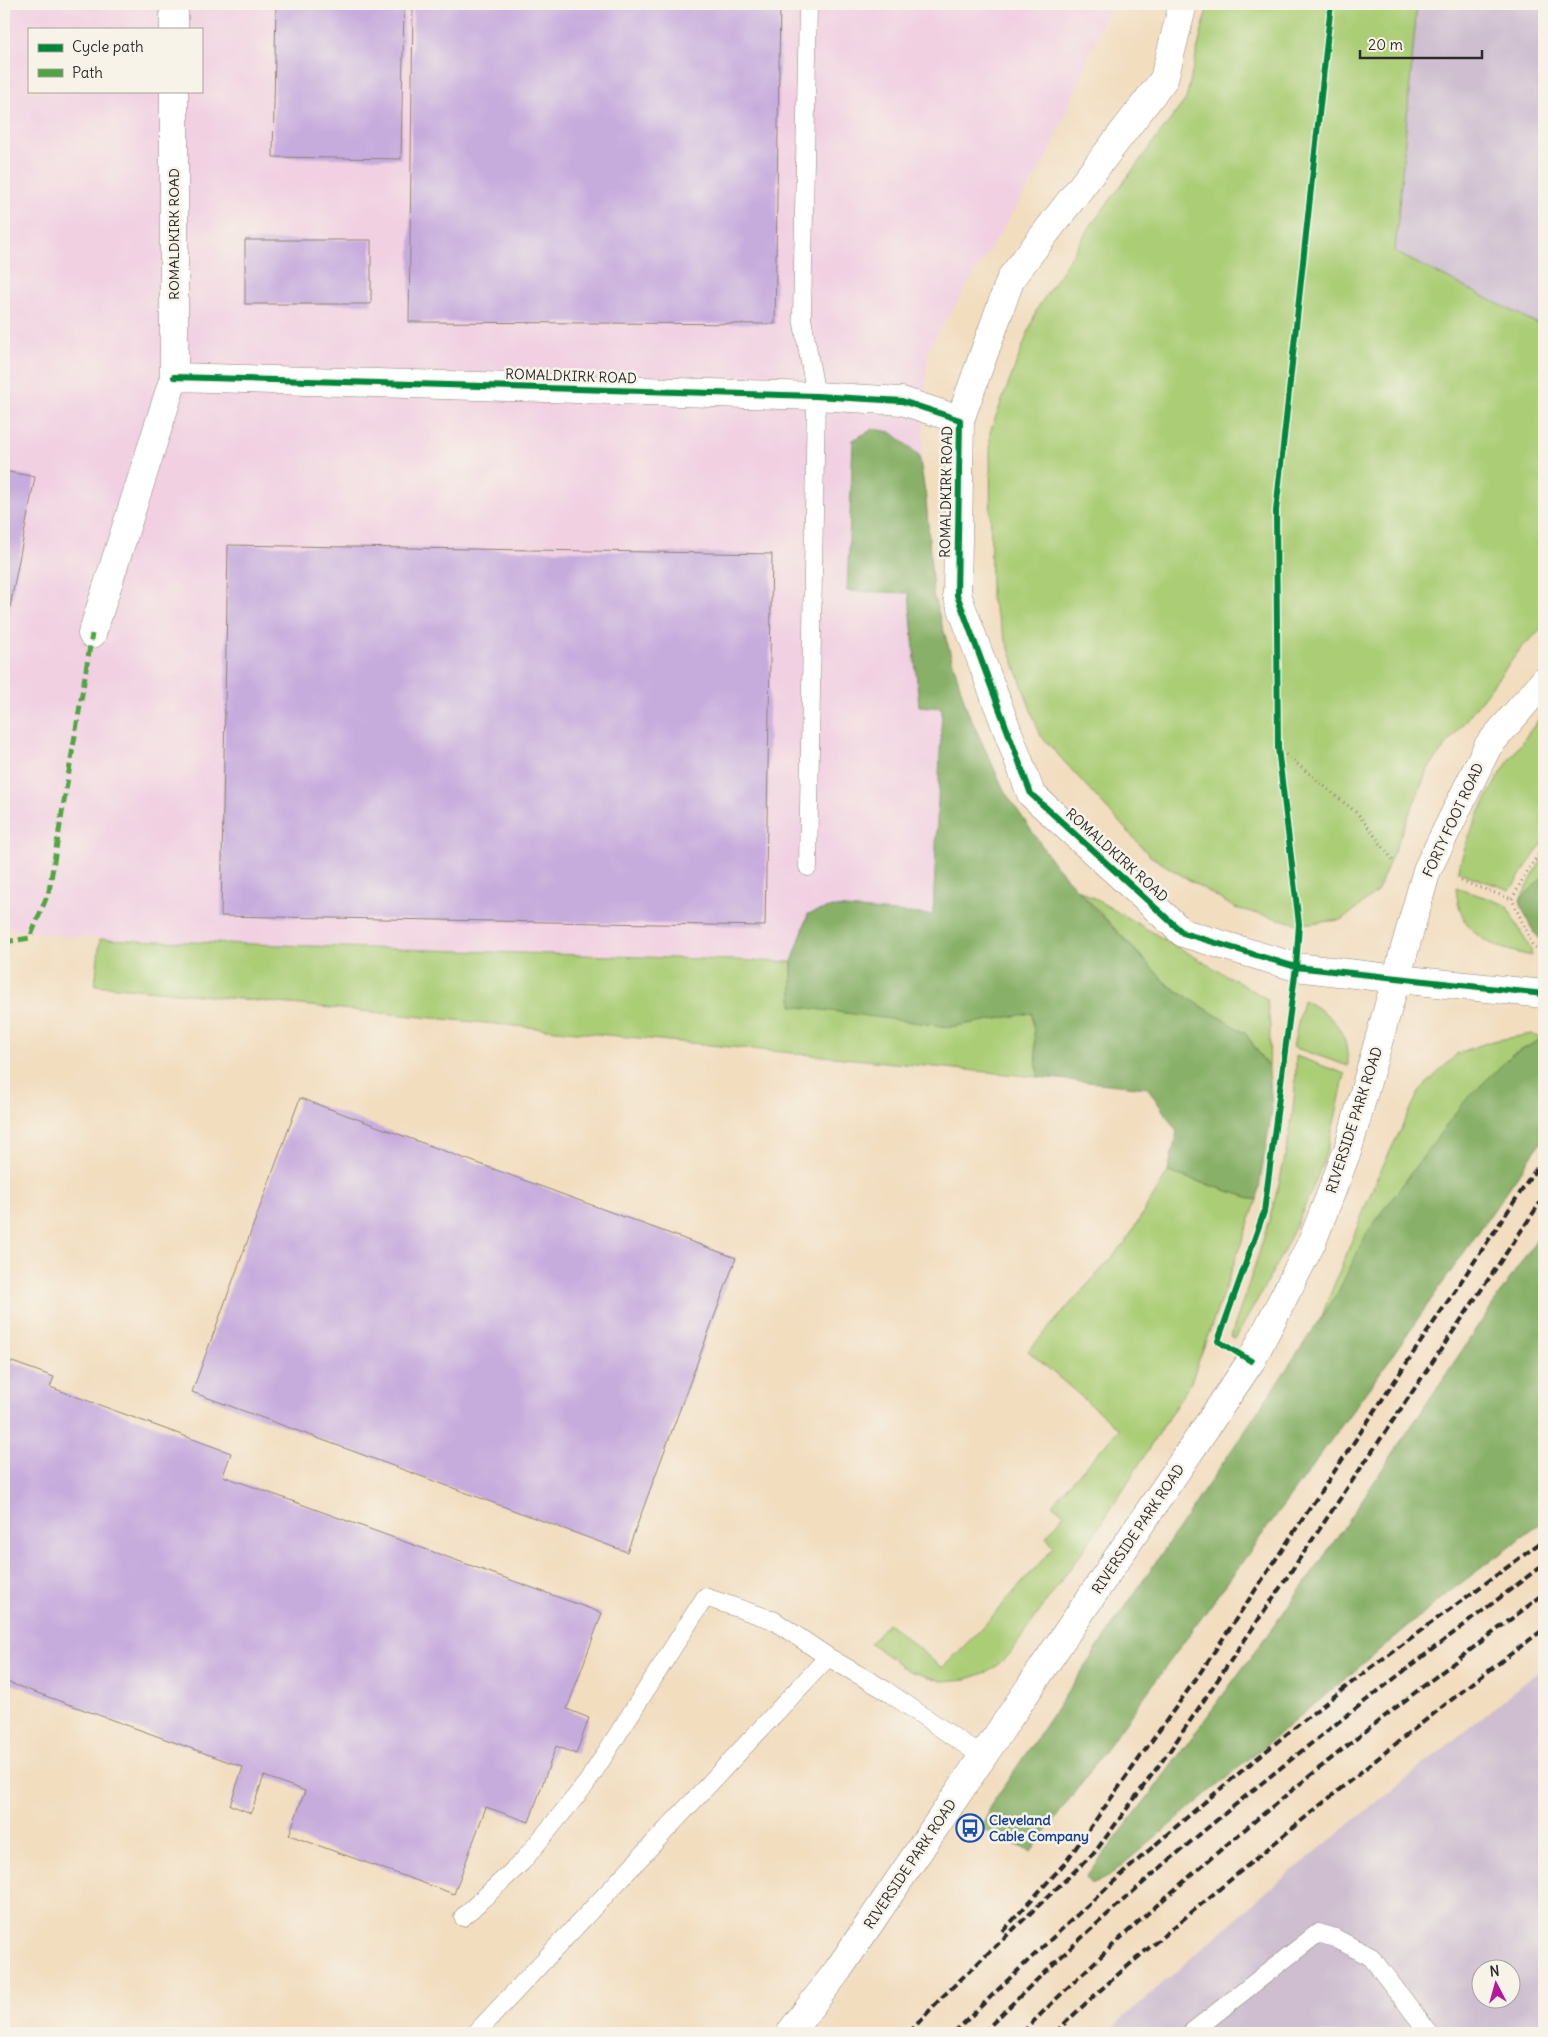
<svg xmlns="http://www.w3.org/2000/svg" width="1548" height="2037" viewBox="0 0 1548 2037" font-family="Delius,sans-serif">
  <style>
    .built { fill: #f1d0e2; fill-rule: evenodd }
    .industrial { fill: #cebed0; fill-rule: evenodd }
    .green { fill: #abcd76; stroke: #6b7c50 }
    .forest { fill: #88b067; stroke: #5a6e49 }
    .building { fill: #c6abdd }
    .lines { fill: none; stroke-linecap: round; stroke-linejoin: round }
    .service-casing { stroke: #8e8475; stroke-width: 19 }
    .minor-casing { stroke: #8e8475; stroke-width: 29 }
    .tertiary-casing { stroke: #8e8475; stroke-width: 29 }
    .path { stroke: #8e8475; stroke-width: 3; stroke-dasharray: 1 4; stroke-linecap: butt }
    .service { stroke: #fff; stroke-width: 18 }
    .minor { stroke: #fff; stroke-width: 28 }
    .tertiary { stroke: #fff; stroke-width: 28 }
    .rail { stroke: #2b2b2b; stroke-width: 4; stroke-dasharray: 8 4; stroke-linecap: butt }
    .quiet { stroke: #51a443; stroke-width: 5; stroke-dasharray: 10 5; stroke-linecap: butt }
    .cycleway-casing { stroke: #f7f3e8; stroke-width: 9 }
    .cycleway { stroke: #00873e; stroke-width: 6 }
    .labels { text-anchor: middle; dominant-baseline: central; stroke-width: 5; stroke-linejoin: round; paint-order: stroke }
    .street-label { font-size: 14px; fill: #2b2b2b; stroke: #f7f3e8 }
    .transit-label { font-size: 14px; font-weight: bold; fill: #164399; stroke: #f7f3e8; text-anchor: start }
  </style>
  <rect width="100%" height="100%" fill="#f7f3e8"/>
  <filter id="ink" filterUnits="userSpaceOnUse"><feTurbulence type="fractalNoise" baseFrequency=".02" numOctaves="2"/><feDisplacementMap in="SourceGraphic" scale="10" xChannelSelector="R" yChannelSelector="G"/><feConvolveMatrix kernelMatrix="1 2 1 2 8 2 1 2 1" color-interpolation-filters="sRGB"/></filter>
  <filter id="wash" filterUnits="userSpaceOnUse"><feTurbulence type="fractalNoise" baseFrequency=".0096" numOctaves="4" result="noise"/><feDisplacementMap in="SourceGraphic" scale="20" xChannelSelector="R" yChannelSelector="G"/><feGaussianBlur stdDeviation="1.12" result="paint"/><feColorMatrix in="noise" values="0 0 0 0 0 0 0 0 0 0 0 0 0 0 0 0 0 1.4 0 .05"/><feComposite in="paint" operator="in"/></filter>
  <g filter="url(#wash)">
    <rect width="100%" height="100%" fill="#f2ddbf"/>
    <path class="built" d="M4 4H1110L1049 154 928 349 915 581 990 872 997 968 65 937 4 928ZM29 29H201V91H29Z"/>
    <path class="industrial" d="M1417 4H1544V327L1395 252Z
      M1544 1667V2033H1106L1272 1887ZM1480 1970H1510V2000H1480Z"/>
    <path class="green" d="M1208 4H1417L1395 252 1544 327V627L1522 647 1428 769 1377 892 1342 920 1299 924 1235 908 1150 856 1040 735 991 599 990 432 1037 309 1092 224 1186 99Z
      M1544 713V841L1510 890 1458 872C1472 813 1507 759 1544 713Z
      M1544 855V876L1520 900Z
      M1456 887 1506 905 1531 950 1532 956C1489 947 1459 935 1456 887Z
      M1078 889 1267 999 1270 1027 1269 1069 1246 1034 1168 985Z
      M100 939 792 962V1005L950 1027 1032 1012 1038 1077 95 985Z
      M1303 1000C1333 1015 1348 1030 1348 1066L1293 1047Z
      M1532 1034 1541 1039 1511 1056 1320 1320 1376 1180 1420 1090 1458 1053 1492 1041Z
      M1296 1056 1345 1074C1339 1100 1334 1127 1326 1153 1305 1215 1268 1282 1235 1339L1231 1336C1261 1247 1297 1151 1296 1056Z
      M1168 1172 1257 1200 1191 1382 1100 1526 1009 1655 990 1671 967 1679 942 1681 909 1671 870 1643 888 1623 942 1668 980 1630 1054 1547 1046 1537 1064 1514 1052 1504 1119 1429 1028 1351 1125 1243Z"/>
    <path class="forest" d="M873 429 891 432 919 455 926 498 933 594 967 710 1005 792 1055 865 1097 911 1168 985 1246 1034 1269 1069 1272 1110 1257 1200 1168 1172 1177 1132 1148 1088 1038 1077 1032 1013 950 1027 792 1006V962L808 914 832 907 933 915 942 708 919 706 909 593 847 591 853 440Z
      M1544 876V944C1531 930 1525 918 1520 900Z
      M1541 1039H1544V1138L1382 1370 1031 1852 982 1829 989 1808 1336 1296 1367 1233 1462 1104 1511 1056Z
      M1544 1228V1521L1449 1592 1110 1875 1092 1884 1086 1877 1148 1797 1317 1567Z"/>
    <g id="blocks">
      <path class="building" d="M276 4H404L401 159 273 157Z
        M413 4H780L775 324 409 322Z
        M245 240H371V304H245Z
        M4 471 35 477 5 633H4Z
        M228 545 772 554 765 926 221 916Z
        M300 1098 736 1258 627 1552 192 1392Z
        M4 1359 54 1377 50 1387 231 1453 223 1476 602 1613 567 1709 589 1718 576 1754 556 1746 529 1822 486 1807 454 1894 289 1835 305 1791 264 1776 251 1813 230 1805 243 1767 4 1681Z"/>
    </g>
  </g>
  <g filter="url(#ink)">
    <use href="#blocks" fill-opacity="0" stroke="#8e8475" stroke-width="1"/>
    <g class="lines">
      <g class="service-casing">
        <path id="service" d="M808 4 802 318 816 396 808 867
          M463 1917 522 1862 586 1784 705 1597 773 1620 828 1657 885 1690 983 1757
          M476 2033 828 1657
          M1193 2033 1192 2032 1318 1933 1335 1938 1371 1957 1429 2033"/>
      </g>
      <g class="minor-casing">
        <path id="minor" d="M174 29V4
          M174 377 816 396 902 401 960 420 957 595 1031 794 1183 933 1296 967 1398 979
          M960 420 1011 278 1164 79 1183 4
          M92 634 174 377V91"/>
      </g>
      <g class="tertiary-casing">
        <path id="tertiary" d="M1398 979 1544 994
          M790 2033 838 1970 1251 1361 1312 1242 1348 1149 1427 870 1488 746 1544 681"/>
      </g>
      <path class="path" d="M1278 748 1358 814 1393 860
        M1544 847 1527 871 1512 899 1532 944 1544 955
        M1461 881 1512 899"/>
      <use href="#service" class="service"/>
      <use href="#minor" class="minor"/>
      <use href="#tertiary" class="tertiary"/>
      <path class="rail" d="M1003 1931 1065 1863 1198 1676 1544 1157
        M909 2033 941 1998 1095 1852 1171 1749 1544 1197
        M954 2033C1069 1918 1191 1810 1318 1709 1392 1650 1469 1596 1544 1540
        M983 2033C1154 1859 1350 1712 1544 1564
        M1022 2033C1181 1872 1363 1731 1544 1594
        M1055 2033C1107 1981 1166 1934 1223 1886 1328 1798 1434 1711 1544 1629"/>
      <path class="quiet" d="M4 942 30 938 49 891 92 634"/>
      <g class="cycleway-casing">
        <path id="cycleway" d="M174 377 816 396 902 401 960 420 957 595 1031 794 1183 933 1296 967 1544 994
          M1251 1361 1218 1341 1264 1212 1296 967 1299 924 1278 748 1276 511 1331 4"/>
      </g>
      <use href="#cycleway" class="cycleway"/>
    </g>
  </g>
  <defs>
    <g id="bus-ring" transform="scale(1.4375)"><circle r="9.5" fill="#f7f3e8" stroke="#1a4fb4" stroke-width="1.5"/><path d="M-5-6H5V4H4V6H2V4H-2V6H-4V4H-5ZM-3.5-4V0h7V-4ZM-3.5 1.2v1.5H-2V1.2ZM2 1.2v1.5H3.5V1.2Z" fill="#1a4fb4"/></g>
  </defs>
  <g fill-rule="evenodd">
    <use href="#bus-ring" x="970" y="1828"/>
  </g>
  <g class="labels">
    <g class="street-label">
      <text transform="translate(174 234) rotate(-90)">ROMALDKIRK ROAD</text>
      <text transform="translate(571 376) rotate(2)">ROMALDKIRK ROAD</text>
      <text transform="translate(946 492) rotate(-89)">ROMALDKIRK ROAD</text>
      <text transform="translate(1453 820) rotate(-65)">FORTY FOOT ROAD</text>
      <text transform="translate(1117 855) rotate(42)">ROMALDKIRK ROAD</text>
      <text transform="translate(1354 1120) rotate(-72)">RIVERSIDE PARK ROAD</text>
      <text transform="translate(1138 1529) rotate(-56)">RIVERSIDE PARK ROAD</text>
      <text transform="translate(910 1864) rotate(-56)">RIVERSIDE PARK ROAD</text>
    </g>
    <g class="transit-label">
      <text x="989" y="1820">Cleveland<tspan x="989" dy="16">Cable Company</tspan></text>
    </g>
  </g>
  <rect width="1548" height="2037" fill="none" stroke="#f7f3e8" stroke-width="20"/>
  <rect x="28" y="28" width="175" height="65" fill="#f7f3e8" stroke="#a5a39c"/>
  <rect x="38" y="44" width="25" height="8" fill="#00873e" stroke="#a5a39c"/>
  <text x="72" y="52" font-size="15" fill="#2b2b2b">Cycle path</text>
  <rect x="38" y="69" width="25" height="8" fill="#51a443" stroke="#a5a39c"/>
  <text x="72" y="78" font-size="15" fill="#2b2b2b">Path</text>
  <g transform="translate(1496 1984) rotate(354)"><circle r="24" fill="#f7f3e8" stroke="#a5a39c"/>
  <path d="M0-4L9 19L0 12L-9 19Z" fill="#b5179e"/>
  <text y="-8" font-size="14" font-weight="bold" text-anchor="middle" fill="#2b2b2b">N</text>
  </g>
  <path d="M1360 50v8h122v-8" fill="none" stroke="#2b2b2b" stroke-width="2.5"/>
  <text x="1368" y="50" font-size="15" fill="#2b2b2b" stroke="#f7f3e8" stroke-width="4" paint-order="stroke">20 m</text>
</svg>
